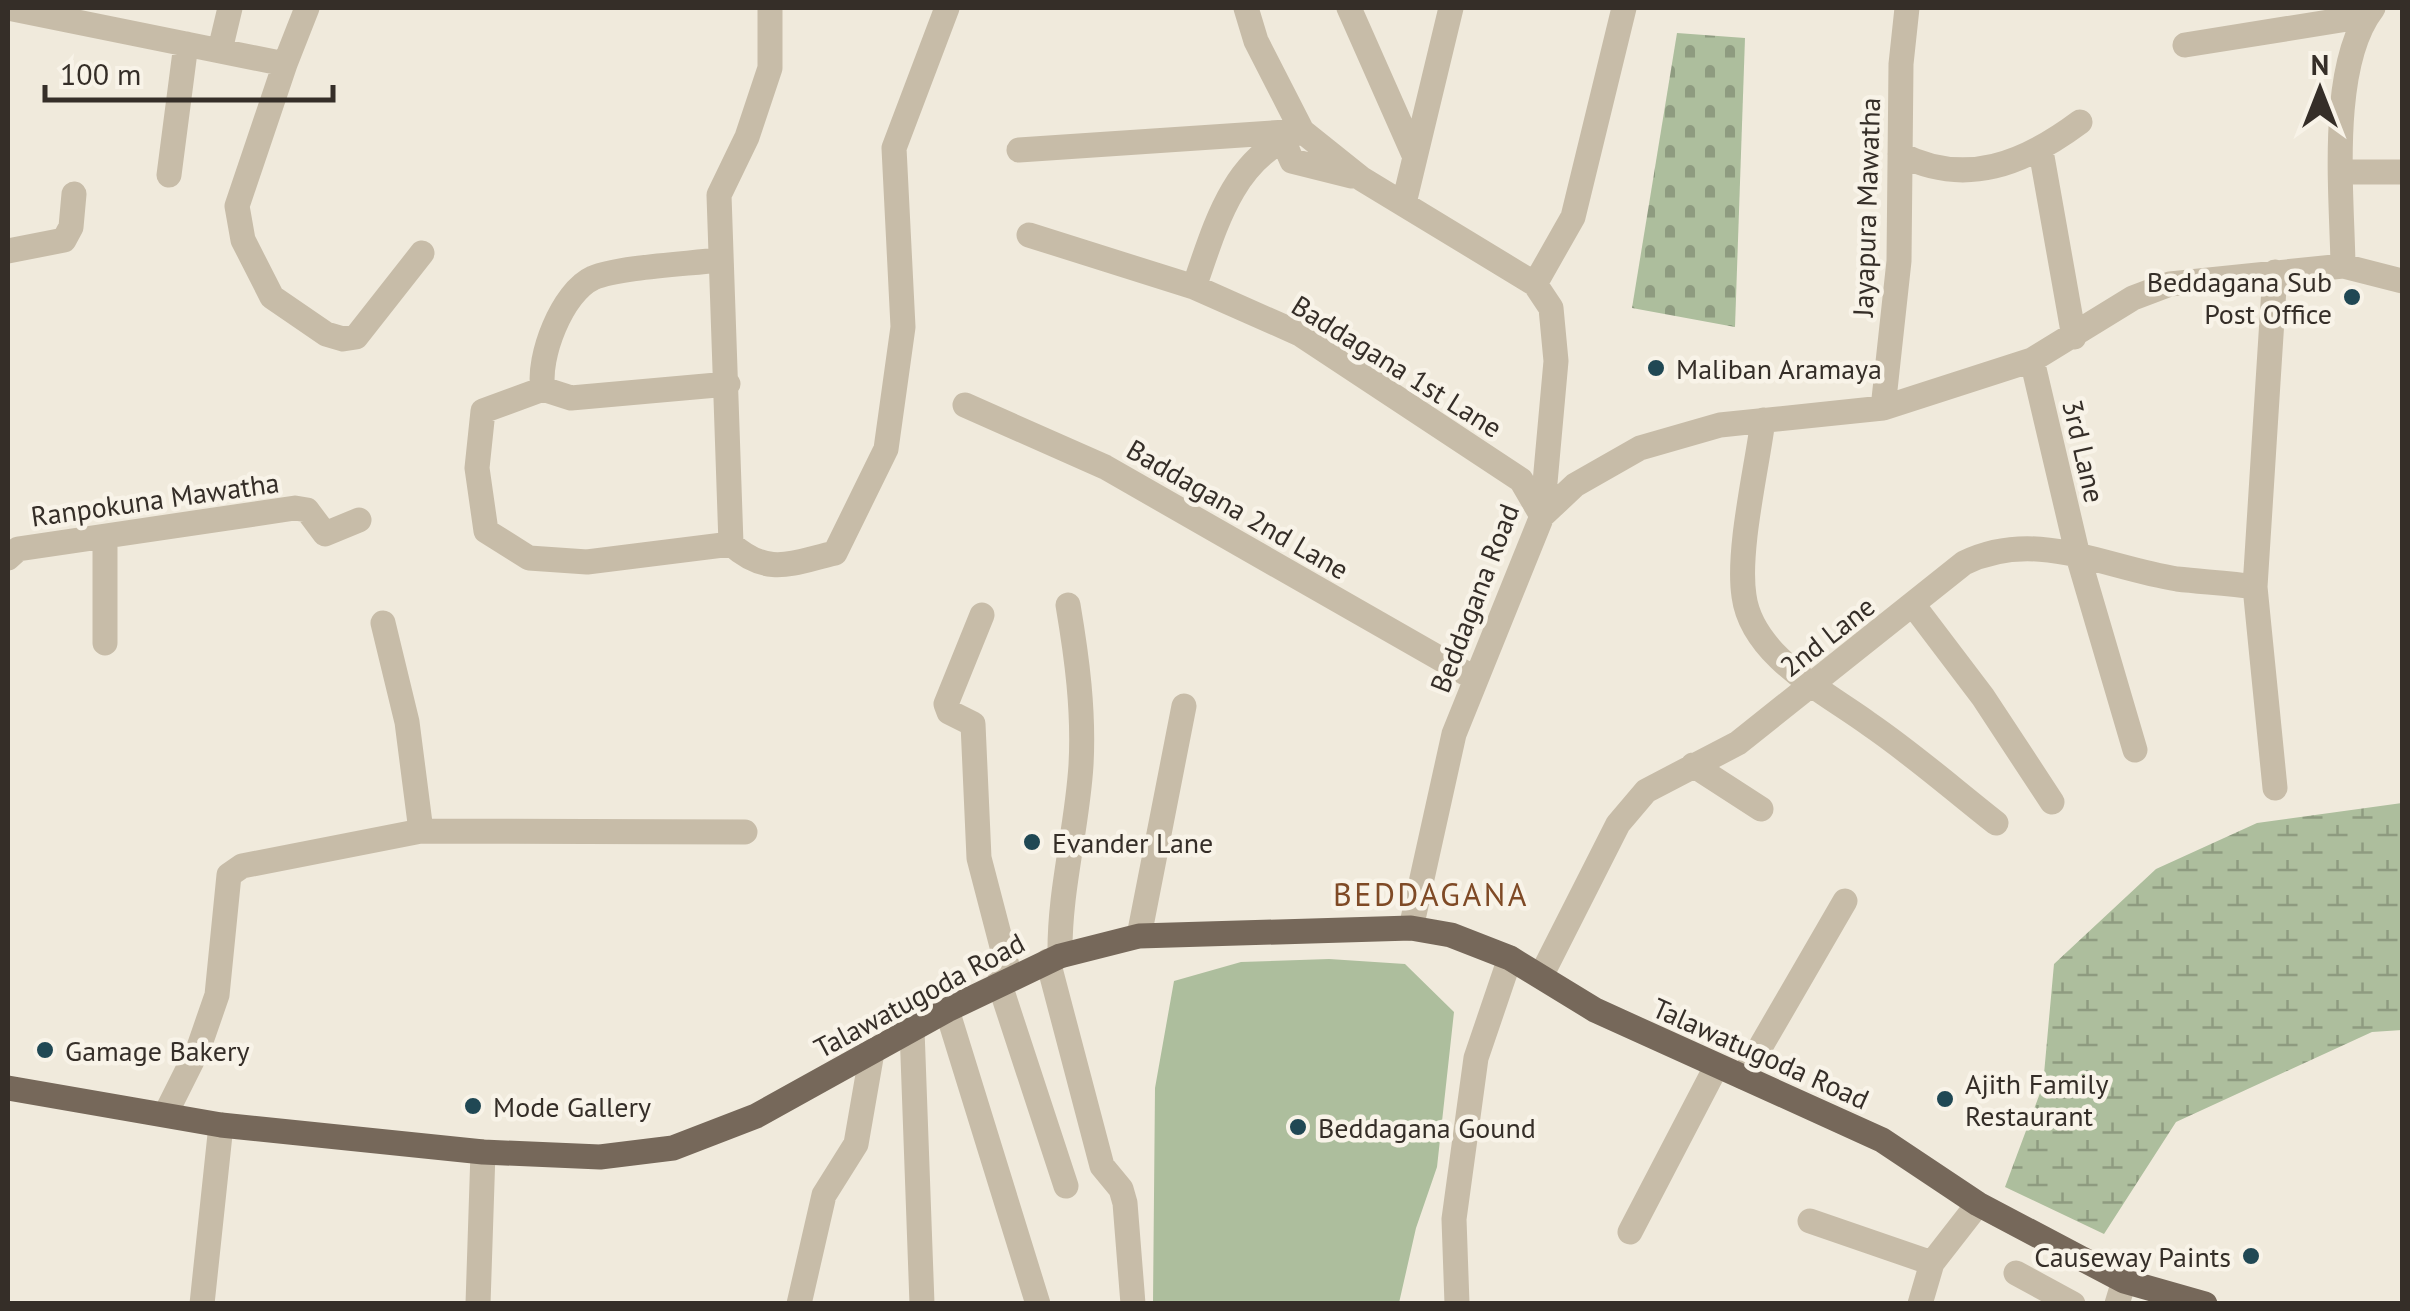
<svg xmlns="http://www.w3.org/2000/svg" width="2410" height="1311" viewBox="0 0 2410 1311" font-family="'PT Sans',sans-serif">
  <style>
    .wetland { fill: url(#wetland-marsh) }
    .cemetery { fill: url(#cemetery-stones) }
    .park { fill: #adbe9d }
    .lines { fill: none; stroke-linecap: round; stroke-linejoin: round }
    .minor { stroke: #c7bca8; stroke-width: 25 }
    .major { stroke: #76685a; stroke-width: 25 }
    .poi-dot { fill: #204854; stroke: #f8f3e8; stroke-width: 4 }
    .labels { text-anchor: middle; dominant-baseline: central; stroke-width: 9; stroke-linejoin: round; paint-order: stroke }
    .street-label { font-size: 28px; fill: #352e28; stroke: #f8f3e8 }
    .poi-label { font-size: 28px; fill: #352e28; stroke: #f8f3e8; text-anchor: start }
    .quarter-label { font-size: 32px; letter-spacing: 2.5px; fill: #7f4a26; stroke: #f8f3e8 }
  </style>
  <defs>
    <pattern id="wetland-marsh" width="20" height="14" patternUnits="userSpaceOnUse" patternTransform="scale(2.5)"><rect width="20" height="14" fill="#adbe9d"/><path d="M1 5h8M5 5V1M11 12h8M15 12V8" fill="none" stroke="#8e9b80"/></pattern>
    <pattern id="cemetery-stones" width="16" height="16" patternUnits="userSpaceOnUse" patternTransform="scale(2.5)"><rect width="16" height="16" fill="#adbe9d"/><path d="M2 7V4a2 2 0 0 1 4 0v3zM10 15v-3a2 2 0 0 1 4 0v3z" fill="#8e9b80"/></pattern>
  </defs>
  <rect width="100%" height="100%" fill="#f0eadc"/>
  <path class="wetland" d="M2402 803V1030L2372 1032 2176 1122 2104 1234 2005 1187 2043 1085 2054 964 2156 869 2257 823Z"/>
  <path class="cemetery" d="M1677 33 1745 38 1735 327 1632 308Z"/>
  <path class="park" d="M1329 959 1405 964 1454 1012 1437 1167 1416 1228 1399 1303H1153L1155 1088 1174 981 1241 962Z"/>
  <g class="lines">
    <path class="minor" d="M8 8 285 64 237 206 243 240 272 297 326 334 343 339 356 337 422 253
      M770 8V68L747 137 719 195 731 544C768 577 791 563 835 553L886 449 903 327 894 148 947 8
      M1246 8 1256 41 1302 131 1362 179 1535 284 1551 308 1556 361 1542 516 1454 734 1411 928
      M1349 8 1414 155
      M2185 45 2366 16
      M220 50 230 8
      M285 64 307 8
      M1283 140 1292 161 1352 176
      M1019 150 1302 131
      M2041 151 2074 337
      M1900 154C1966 188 2025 163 2080 122
      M2341 172H2402
      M169 175 186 44
      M1404 203 1451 8
      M1029 235 1194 287 1300 334 1521 480 1542 516 1575 485 1640 448 1720 425 1883 408 2032 360 2133 298 2170 284 2343 266 2402 281
      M8 251 64 240 71 227 74 194
      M719 260C687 264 619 267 593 278 562 292 537 358 543 389L571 398 728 384
      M2343 266C2342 195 2328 66 2373 8
      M2275 272 2255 587 2275 788
      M1535 284 1573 217 1624 8
      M1194 287C1215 228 1231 162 1293 135
      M2032 360 2078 556 2135 750
      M543 389 483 411 477 468 486 531 529 558 587 562 731 544
      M965 405 1105 467 1474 678
      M1883 408 1899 261 1901 64 1907 8
      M1763 420C1757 468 1737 550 1744 596 1752 656 1825 692 1869 724 1913 754 1954 790 1996 823
      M8 558 18 549 295 508 307 510 325 534 359 520
      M1914 606 1983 697 2052 802
      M982 615 946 704 949 712 973 724 979 858 1010 977
      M383 623 407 722 421 831
      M105 643V539
      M1693 765 1761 809
      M1139 936 1184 706
      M1060 956C1059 890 1077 830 1081 765 1084 711 1077 658 1068 605
      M1048 961 1102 1166 1121 1189 1125 1203 1133 1304
      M1542 974 1618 824 1646 791 1738 743 1964 563C2036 528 2102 567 2177 579 2203 582 2229 583 2255 587
      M999 982 1066 1186
      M947 1010 1038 1304
      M912 1029 922 1304
      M1743 1077 1845 901
      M166 1113 199 1047 217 995 229 875 242 866 421 831 745 832
      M1810 1221 1932 1263
      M1630 1232 1716 1067
      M2016 1273 2073 1304
      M202 1304 221 1125
      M478 1304 483 1152
      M799 1304 824 1195 856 1144 872 1052
      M1457 1304 1454 1219 1476 1058 1510 958
      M1920 1304 1932 1263 1978 1204
      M2117 1304 2124 1281"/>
    <path class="major" d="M8 1088 221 1125 483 1152 600 1157 673 1148 756 1116 947 1010 1060 956 1139 936 1411 928 1451 935 1510 958 1595 1010 1882 1140 1978 1204 2124 1281 2205 1304"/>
  </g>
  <g class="poi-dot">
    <circle cx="2352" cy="297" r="10"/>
    <circle cx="1656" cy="368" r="10"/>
    <circle cx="1032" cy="842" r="10"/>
    <circle cx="45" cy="1050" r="10"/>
    <circle cx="1945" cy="1099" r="10"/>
    <circle cx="473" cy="1106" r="10"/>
    <circle cx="1298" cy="1127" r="10"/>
    <circle cx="2251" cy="1256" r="10"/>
  </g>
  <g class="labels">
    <g class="street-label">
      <text transform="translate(1866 207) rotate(-88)">Jayapura Mawatha</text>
      <text transform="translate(1397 366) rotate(32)">Baddagana 1st Lane</text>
      <text transform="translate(2084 451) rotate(77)">3rd Lane</text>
      <text transform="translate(155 499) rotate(-8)">Ranpokuna Mawatha</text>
      <text transform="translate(1238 509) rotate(30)">Baddagana 2nd Lane</text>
      <text transform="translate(1474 598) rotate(-69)">Beddagana Road</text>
      <text transform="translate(1827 636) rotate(-38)">2nd Lane</text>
      <text transform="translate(919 995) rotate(-28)">Talawatugoda Road</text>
      <text transform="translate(1761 1053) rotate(24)">Talawatugoda Road</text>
    </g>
    <g class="poi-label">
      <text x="2332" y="281" text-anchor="end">Beddagana Sub<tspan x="2332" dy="32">Post Office</tspan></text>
      <text x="1676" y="368">Maliban Aramaya</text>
      <text x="1052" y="842">Evander Lane</text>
      <text x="65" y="1050">Gamage Bakery</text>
      <text x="1965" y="1083">Ajith Family<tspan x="1965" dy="32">Restaurant</tspan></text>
      <text x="493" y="1106">Mode Gallery</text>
      <text x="1318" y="1127">Beddagana Gound</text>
      <text x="2231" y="1256" text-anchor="end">Causeway Paints</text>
    </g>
    <g class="quarter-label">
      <text x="1431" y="894">BEDDAGANA</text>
    </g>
  </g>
  <rect width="2410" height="1311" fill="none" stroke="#352e28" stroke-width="20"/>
  <g transform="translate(2320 90)" stroke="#f8f3e8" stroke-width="8" paint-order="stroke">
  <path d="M0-8L18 38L0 25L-18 38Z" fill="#352e28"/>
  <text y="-15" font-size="28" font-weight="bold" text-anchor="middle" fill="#352e28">N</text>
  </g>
  <path d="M45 85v15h288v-15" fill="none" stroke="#352e28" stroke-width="5"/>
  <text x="60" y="85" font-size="30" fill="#352e28" stroke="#f8f3e8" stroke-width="8" paint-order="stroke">100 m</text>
</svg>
